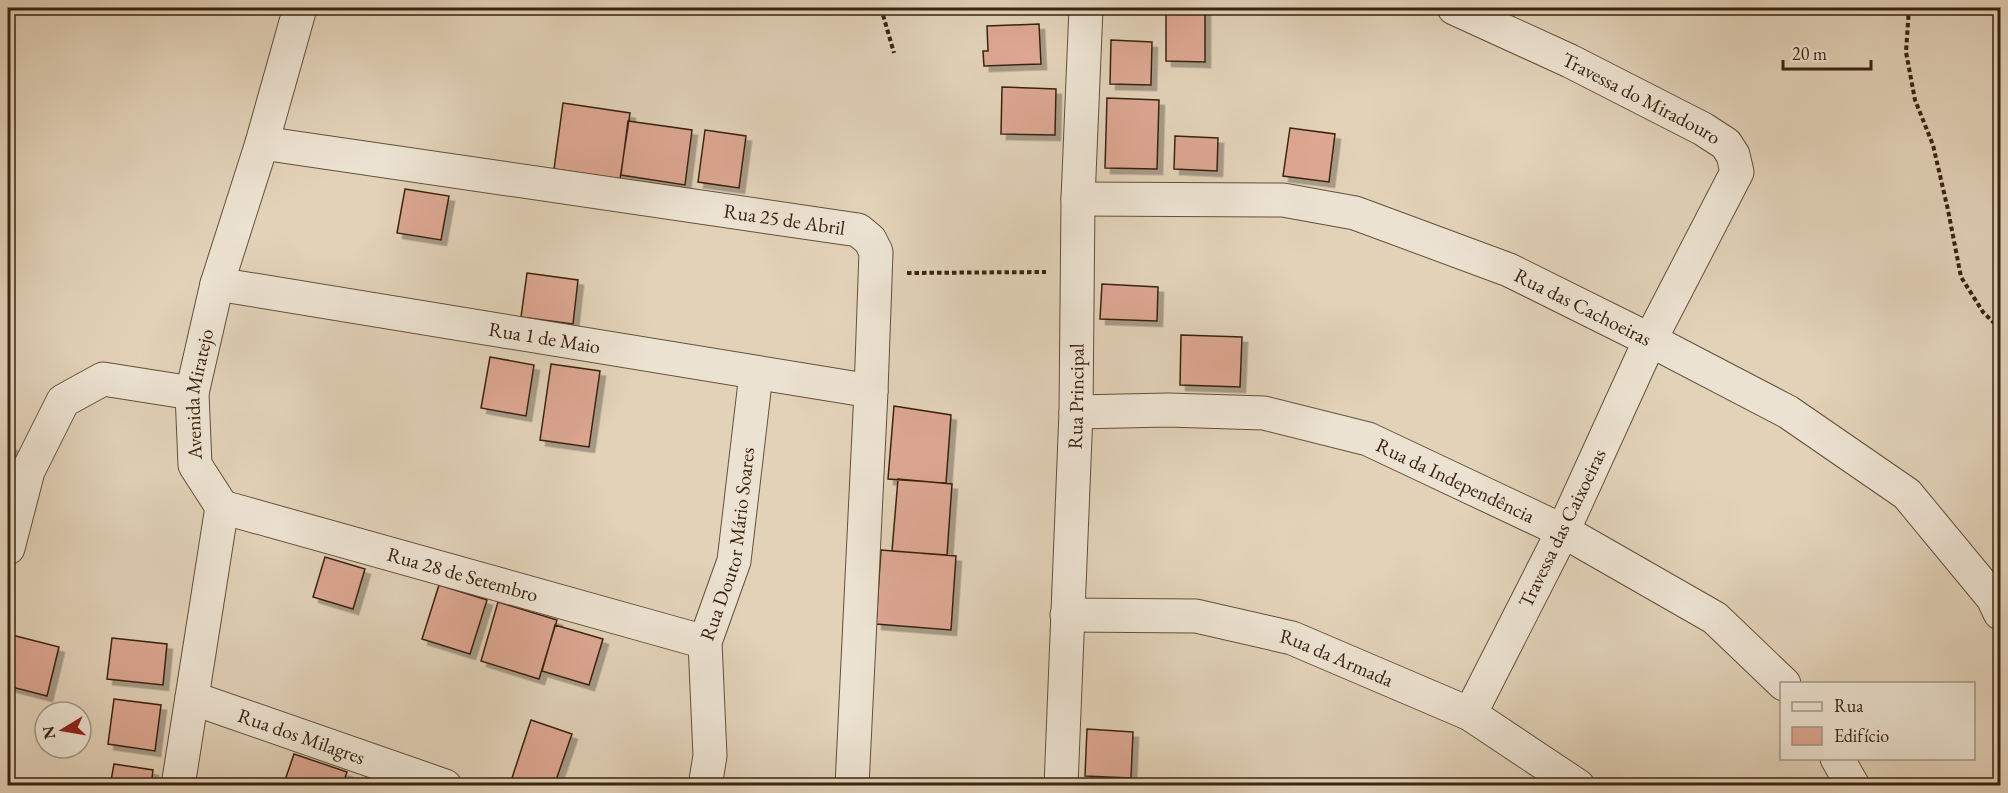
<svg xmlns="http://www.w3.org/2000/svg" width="2008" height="793" viewBox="0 0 2008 793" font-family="'EB Garamond',serif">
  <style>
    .building { fill: #dda792; stroke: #39240f; stroke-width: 1.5; filter: url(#shadow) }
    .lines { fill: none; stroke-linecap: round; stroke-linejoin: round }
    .minor-casing { stroke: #635039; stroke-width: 35 }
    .tertiary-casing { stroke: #635039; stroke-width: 35 }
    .path { stroke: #39240f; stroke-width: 4; stroke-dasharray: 4.5 3; stroke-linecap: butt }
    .minor { stroke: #ece2d1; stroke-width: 33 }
    .tertiary { stroke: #ece2d1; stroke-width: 33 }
    .labels { text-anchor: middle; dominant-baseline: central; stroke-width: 6; stroke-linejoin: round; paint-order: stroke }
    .street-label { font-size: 20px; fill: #39240f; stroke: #ece2d1 }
  </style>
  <defs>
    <filter id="shadow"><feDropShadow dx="5.5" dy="5.5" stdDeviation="0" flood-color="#0004"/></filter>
  </defs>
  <rect width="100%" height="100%" fill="#e2d2b8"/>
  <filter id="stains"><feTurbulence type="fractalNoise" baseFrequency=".00333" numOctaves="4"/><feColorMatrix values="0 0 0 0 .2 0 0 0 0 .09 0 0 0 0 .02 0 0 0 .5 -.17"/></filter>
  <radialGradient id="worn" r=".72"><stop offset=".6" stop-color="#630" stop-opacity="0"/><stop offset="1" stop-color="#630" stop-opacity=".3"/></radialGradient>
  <path class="building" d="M1166 8 1205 9V62L1166 61Z
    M1039 24 1041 64 984 66 983 51H988L987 26Z
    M1111 40 1152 42 1151 85 1110 84Z
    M1002 87 1056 89 1055 135 1001 134Z
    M1107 98 1159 100 1157 169 1105 168Z
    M563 103 630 113 620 179 554 169Z
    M628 121 692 130 685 185 621 175Z
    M1290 128 1335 134 1329 182 1283 176Z
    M705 130 746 136 739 188 698 182Z
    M1175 136 1218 138 1217 171 1174 169Z
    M405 189 449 196 441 240 397 233Z
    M527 273 578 280 573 324 521 317Z
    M1102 284 1158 287 1157 321 1100 319Z
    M1181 335 1242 337 1240 387 1180 385Z
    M490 357 534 365 526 416 481 408Z
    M551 364 600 371 589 447 540 440Z
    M894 406 951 415 946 483 888 479Z
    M8 444 13 446 8 459Z
    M898 479 952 484 947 555 892 551Z
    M881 550 956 556 951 630 876 624Z
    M325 557 365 569 353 609 313 597Z
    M439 585 487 600 470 654 422 639Z
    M498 602 557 620 539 679 481 661Z
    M555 625 603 639 589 685 542 671Z
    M12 635 59 647 47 696 8 686V652Z
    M112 638 167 644 163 685 107 679Z
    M114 699 161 705 155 751 108 744Z
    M531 720 572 734 554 786H534L512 778Z
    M1087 729 1133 732 1131 778 1085 776Z
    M294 754 347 772 342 786H283Z
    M114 764 153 770 151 786H110Z
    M366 778 387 786H364Z"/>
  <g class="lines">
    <g class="minor-casing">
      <g id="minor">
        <path id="s1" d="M1454 8 1570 61 1703 129 1726 144 1733 155 1737 172 1650 340 1563 531 1470 714"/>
        <path id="s2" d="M262 143 858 230 870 240 876 252 871 391 852 786"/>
        <path id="s3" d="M1078 199 1283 200 1355 213 1509 270 1650 340 1788 412 1907 494 1993 598 2000 613"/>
        <path id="s4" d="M217 284 871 391"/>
        <path id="s5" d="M1076 412 1168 410 1264 413 1368 439 1563 531 1715 618 1784 684"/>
        <path id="s6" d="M222 507 705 642"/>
        <path d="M8 548 28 471 63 401 103 379 192 393"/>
        <path id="s7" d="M1067 615 1196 616 1292 638 1470 714 1578 786"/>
        <path id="s8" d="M192 698 445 786"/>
        <path d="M1837 758 1853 786"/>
        <path id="s9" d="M705 786 710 756 705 642 734 561 756 374"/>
      </g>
    </g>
    <g class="tertiary-casing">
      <g id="tertiary">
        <path id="s10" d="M178 786 222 507 195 465 192 393 217 284 262 143 300 8"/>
        <path id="s11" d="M1061 786 1076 412 1078 199 1086 8"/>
      </g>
    </g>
    <path class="path" d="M881 8 894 53
      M1909 8 1906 52 1915 100 1933 145 1948 210 1961 277 1983 312 2000 329
      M907 273 1046 272"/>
    <use href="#minor" class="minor"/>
    <use href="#tertiary" class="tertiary"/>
  </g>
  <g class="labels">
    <g class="street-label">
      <text stroke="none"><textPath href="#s1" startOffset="208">Travessa do Miradouro</textPath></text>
      <text stroke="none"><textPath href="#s2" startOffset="528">Rua 25 de Abril</textPath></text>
      <text stroke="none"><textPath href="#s3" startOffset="525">Rua das Cachoeiras</textPath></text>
      <text stroke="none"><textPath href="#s4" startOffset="332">Rua 1 de Maio</textPath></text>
      <text stroke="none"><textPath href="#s10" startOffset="404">Avenida Miratejo</textPath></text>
      <text stroke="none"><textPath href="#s11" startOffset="390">Rua Principal</textPath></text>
      <text stroke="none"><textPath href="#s5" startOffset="392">Rua da Independência</textPath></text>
      <text transform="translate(1562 528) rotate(-64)">Travessa das Caixoeiras</text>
      <text stroke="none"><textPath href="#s9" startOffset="246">Rua Doutor Mário Soares</textPath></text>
      <text stroke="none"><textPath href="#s6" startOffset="250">Rua 28 de Setembro</textPath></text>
      <text stroke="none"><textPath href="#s7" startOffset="276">Rua da Armada</textPath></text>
      <text stroke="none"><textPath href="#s8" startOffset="116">Rua dos Milagres</textPath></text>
    </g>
  </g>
  <rect width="2008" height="793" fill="none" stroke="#e2d2b8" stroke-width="30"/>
  <rect x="9" y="9" width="1990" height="775" fill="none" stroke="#39240f" stroke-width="3"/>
  <rect x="15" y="15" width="1978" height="763" fill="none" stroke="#39240f" stroke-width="1.5"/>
  <rect x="1780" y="682" width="195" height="78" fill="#ece2d1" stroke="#a49683" stroke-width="1.5"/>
  <rect x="1792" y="702" width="30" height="9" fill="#ece2d1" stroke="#a49683" stroke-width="1.5"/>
  <text x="1834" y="712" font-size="18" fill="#39240f">Rua</text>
  <rect x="1792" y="727" width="30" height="18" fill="#dda792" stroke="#a49683" stroke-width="1.5"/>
  <text x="1834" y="742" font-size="18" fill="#39240f">Edifício</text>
  <g transform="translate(63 730) rotate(259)"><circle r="28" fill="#ece2d1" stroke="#a49683" stroke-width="1.5"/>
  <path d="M0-4.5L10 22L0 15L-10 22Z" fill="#8f2418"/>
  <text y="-9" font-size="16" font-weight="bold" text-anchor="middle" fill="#39240f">N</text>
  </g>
  <path d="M1783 60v9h88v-9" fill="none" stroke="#39240f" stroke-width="3"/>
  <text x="1792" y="60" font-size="18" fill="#39240f" stroke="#ece2d1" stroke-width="4.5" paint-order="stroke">20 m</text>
  <rect width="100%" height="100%" filter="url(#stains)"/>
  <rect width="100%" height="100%" fill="url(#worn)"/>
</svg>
